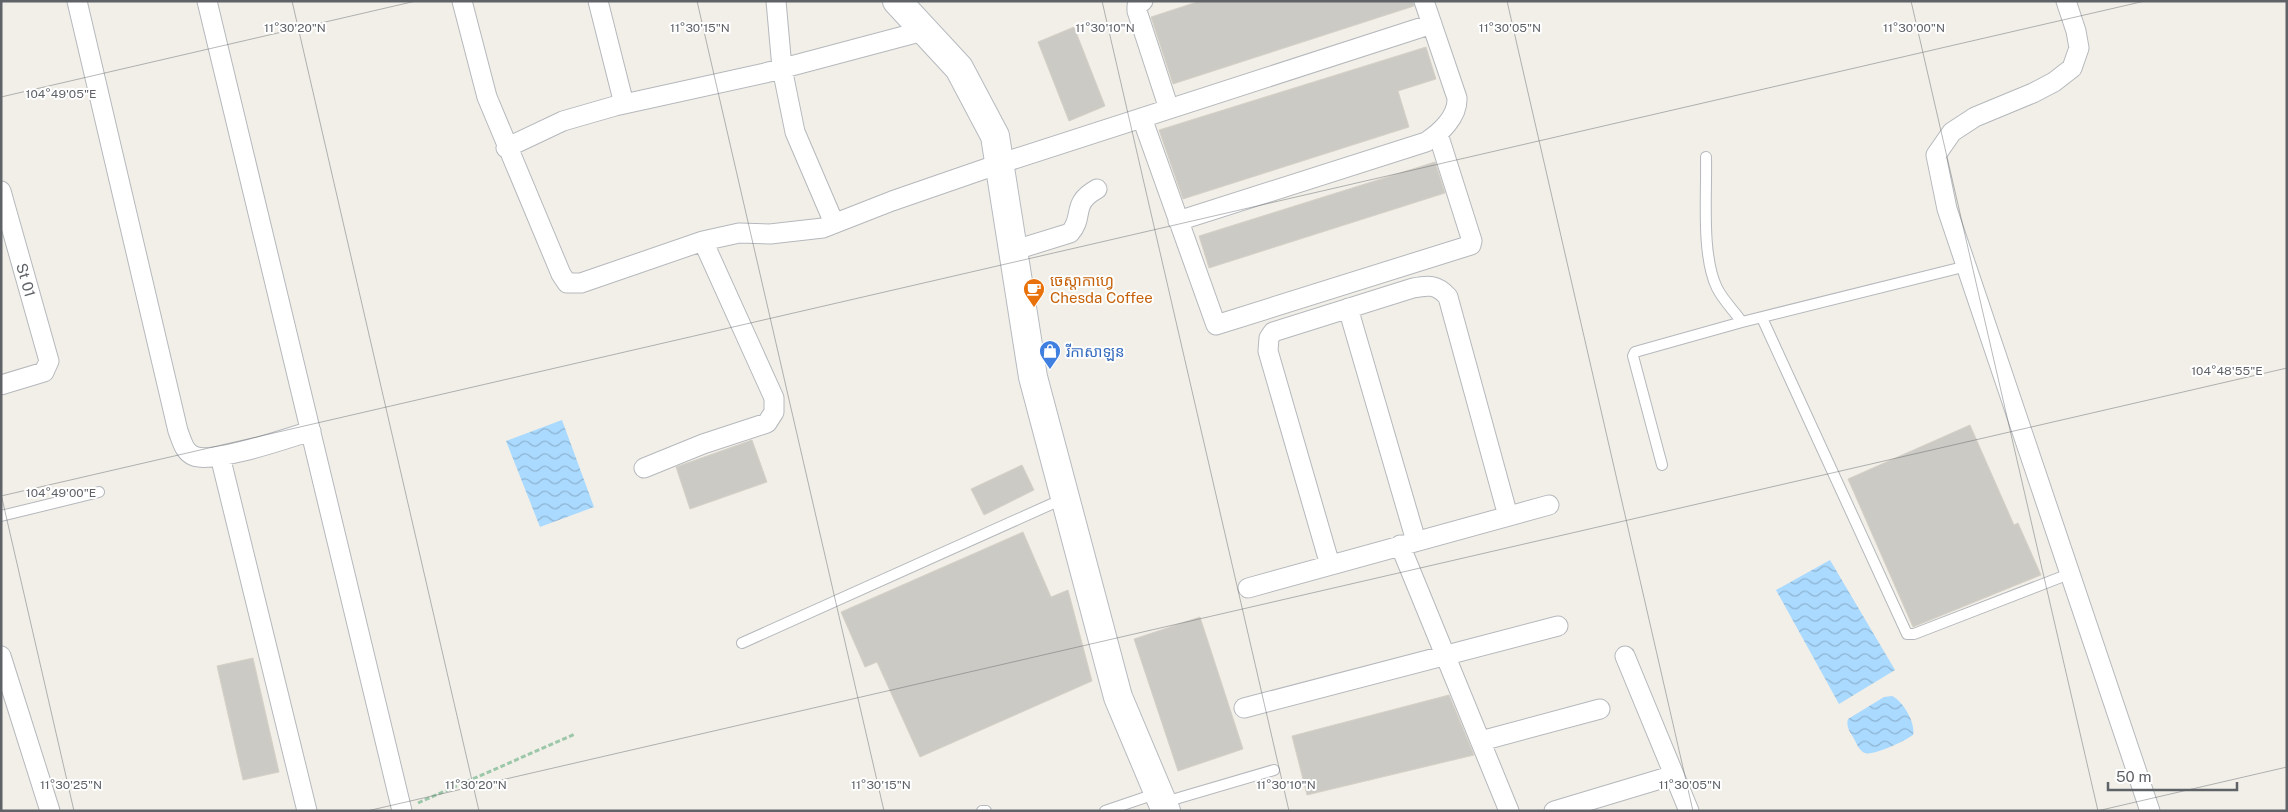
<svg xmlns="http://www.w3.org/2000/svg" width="2288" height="812" viewBox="0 0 2288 812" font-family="'Public Sans','Noto Sans Khmer',sans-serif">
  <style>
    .water { fill: url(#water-waves) }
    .building { fill: #cccac5; stroke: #d6d1c6 }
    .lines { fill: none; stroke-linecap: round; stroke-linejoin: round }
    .lane-casing { stroke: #b5b8bc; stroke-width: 12 }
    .street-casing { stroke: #b5b8bc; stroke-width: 21 }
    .secondary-casing { stroke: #b6babf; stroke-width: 30 }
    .path { stroke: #9cc7a9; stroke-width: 3; stroke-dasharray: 5 2.5; stroke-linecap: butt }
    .lane { stroke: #fff; stroke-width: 10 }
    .street { stroke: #fff; stroke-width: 19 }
    .secondary { stroke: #fff; stroke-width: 28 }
    .ticks { fill: none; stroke: #5f6368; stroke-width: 1; stroke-opacity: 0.45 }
    .labels { text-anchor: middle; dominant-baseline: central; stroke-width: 4; stroke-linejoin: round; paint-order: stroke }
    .street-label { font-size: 15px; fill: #5f6368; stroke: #fff }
    .food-label { font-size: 15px; fill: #c56008; stroke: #fff; text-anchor: start }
    .shop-label { font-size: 15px; fill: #366cbe; stroke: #fff; text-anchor: start }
    .ticks-label { font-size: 12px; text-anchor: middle; fill: #5f6368; stroke: #fff; stroke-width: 4; stroke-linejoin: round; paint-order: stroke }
  </style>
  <defs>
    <pattern id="water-waves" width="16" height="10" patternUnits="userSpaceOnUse" patternTransform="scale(1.25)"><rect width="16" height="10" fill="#aadaff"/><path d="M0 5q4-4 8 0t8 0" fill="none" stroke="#8eb4d2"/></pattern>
  </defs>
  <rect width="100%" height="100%" fill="#f1efe8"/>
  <path class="water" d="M562 420 594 507 540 527 506 441Z
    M1830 560 1895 670 1839 704 1776 590Z
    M1892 696C1903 701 1916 723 1913 735 1905 741 1873 756 1865 753 1859 751 1856 742 1853 737 1849 731 1846 726 1848 719L1884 697Z"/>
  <path class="building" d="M1200 1H1413L1414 6 1173 84 1151 17Z
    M1074 27 1105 106 1069 121 1038 42Z
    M1426 47 1436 79 1398 91 1409 127 1183 199 1159 130Z
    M1435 162 1445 193 1209 268 1199 236Z
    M1970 425 2014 525 2018 523 2041 575 1913 627 1848 479Z
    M752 440 767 482 690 509 676 467Z
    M1022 465 1034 490 984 515 971 489Z
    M1023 532 1051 597 1068 590 1092 681 920 757 877 662 865 667 841 612Z
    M1200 617 1243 749 1178 771 1134 639Z
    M253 658 279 772 243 780 217 666Z
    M1449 695 1474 755 1307 795 1292 736Z"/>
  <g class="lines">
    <g class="lane-casing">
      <path id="lane" d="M1706 157C1707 194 1701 255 1717 288 1723 300 1734 311 1742 322
        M1762 318 1907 634H1914L2069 574
        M1662 465 1633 356 1635 352 1742 322 1967 266
        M1 516 99 492
        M742 643 1065 498
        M1165 802 1274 770
        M982 811H986
        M1105 811 1158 793"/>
    </g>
    <g class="street-casing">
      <path id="street" d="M77 1 178 431C182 441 184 452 194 456 214 464 288 438 311 431
        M207 1 402 811
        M462 1 487 97 561 274 567 283H581L703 241 739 233 770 234 823 228 892 201 999 164 1432 24
        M598 1 624 104
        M776 1 782 68 795 132 834 223
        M1143 1 1137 6V11L1169 109
        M2066 1 2076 31 2079 48 2072 68 2054 82 2033 93 1975 117 1952 132 1936 155 1947 209 2150 811
        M1142 118 1216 325 1471 245 1472 241 1438 134
        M506 148 563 121 615 106 765 73 923 31
        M1 191 49 361 44 372 1 385
        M1178 221 1426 142C1440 133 1458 117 1457 98L1424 1
        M1012 251 1070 233C1085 216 1070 204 1097 189
        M1348 308 1416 541
        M220 456 307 811
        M644 468 703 444 767 423 774 412V398L703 241
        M1400 545 1509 811
        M1330 565 1268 351 1269 338 1273 332 1413 288C1428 285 1437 284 1448 297L1508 516
        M1248 588 1549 505
        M1 656 50 811
        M1625 656 1689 811
        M1244 708 1558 626
        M1481 741 1600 709
        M1554 811 1674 775"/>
    </g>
    <g class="secondary-casing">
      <path id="secondary" d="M897 1 959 68 995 136 1033 377 1118 697 1166 811"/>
    </g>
    <path class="path" d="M418 803 575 734"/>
    <use href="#lane" class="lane"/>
    <use href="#street" class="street"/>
    <use href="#secondary" class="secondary"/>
  </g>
  <path class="ticks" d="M292 1 479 811M697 1 884 811M1102 1 1289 811M1507 1 1693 811M1911 1 2098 811M1 97 416 1M1 494 74 811M1 496 2145 1M367 811 2287 368M2097 811 2287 767"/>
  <defs>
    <g id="cafe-pin" transform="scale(1.125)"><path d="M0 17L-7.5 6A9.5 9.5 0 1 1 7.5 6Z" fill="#e8710a" stroke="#fff"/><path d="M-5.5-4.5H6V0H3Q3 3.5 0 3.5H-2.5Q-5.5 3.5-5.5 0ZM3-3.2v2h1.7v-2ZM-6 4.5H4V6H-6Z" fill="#fff"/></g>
    <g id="shop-pin" transform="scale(1.125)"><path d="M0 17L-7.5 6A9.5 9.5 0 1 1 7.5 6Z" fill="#3f7fe0" stroke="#fff"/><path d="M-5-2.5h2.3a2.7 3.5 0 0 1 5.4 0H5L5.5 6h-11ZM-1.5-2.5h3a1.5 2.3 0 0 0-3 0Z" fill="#fff"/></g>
  </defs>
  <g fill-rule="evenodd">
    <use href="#cafe-pin" x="1034" y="289"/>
    <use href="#shop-pin" x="1050" y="351"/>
  </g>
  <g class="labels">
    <g class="street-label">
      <text transform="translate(26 280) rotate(74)">St 01</text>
    </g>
    <g class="food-label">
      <text x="1050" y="280">ចេស្ដាកាហ្វេ<tspan x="1050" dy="17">Chesda Coffee</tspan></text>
    </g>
    <g class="shop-label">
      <text x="1066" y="351">រីកាសាឡន</text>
    </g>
  </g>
  <g class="ticks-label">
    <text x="295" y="32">11°30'20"N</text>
    <text x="700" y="32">11°30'15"N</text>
    <text x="1105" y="32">11°30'10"N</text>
    <text x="1510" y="32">11°30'05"N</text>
    <text x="1914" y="32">11°30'00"N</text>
    <text x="61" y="98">104°49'05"E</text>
    <text x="2227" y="375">104°48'55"E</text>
    <text x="61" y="497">104°49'00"E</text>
    <text x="71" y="789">11°30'25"N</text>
    <text x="476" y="789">11°30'20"N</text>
    <text x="881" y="789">11°30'15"N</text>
    <text x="1286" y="789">11°30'10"N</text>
    <text x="1690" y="789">11°30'05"N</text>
  </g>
  <rect width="2288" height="812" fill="none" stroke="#5f6368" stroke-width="5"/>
  <path d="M2108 782v8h129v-8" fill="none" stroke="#5f6368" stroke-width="2.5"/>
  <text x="2116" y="782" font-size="15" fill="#5f6368" stroke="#ffffff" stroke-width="4" paint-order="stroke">50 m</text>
</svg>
